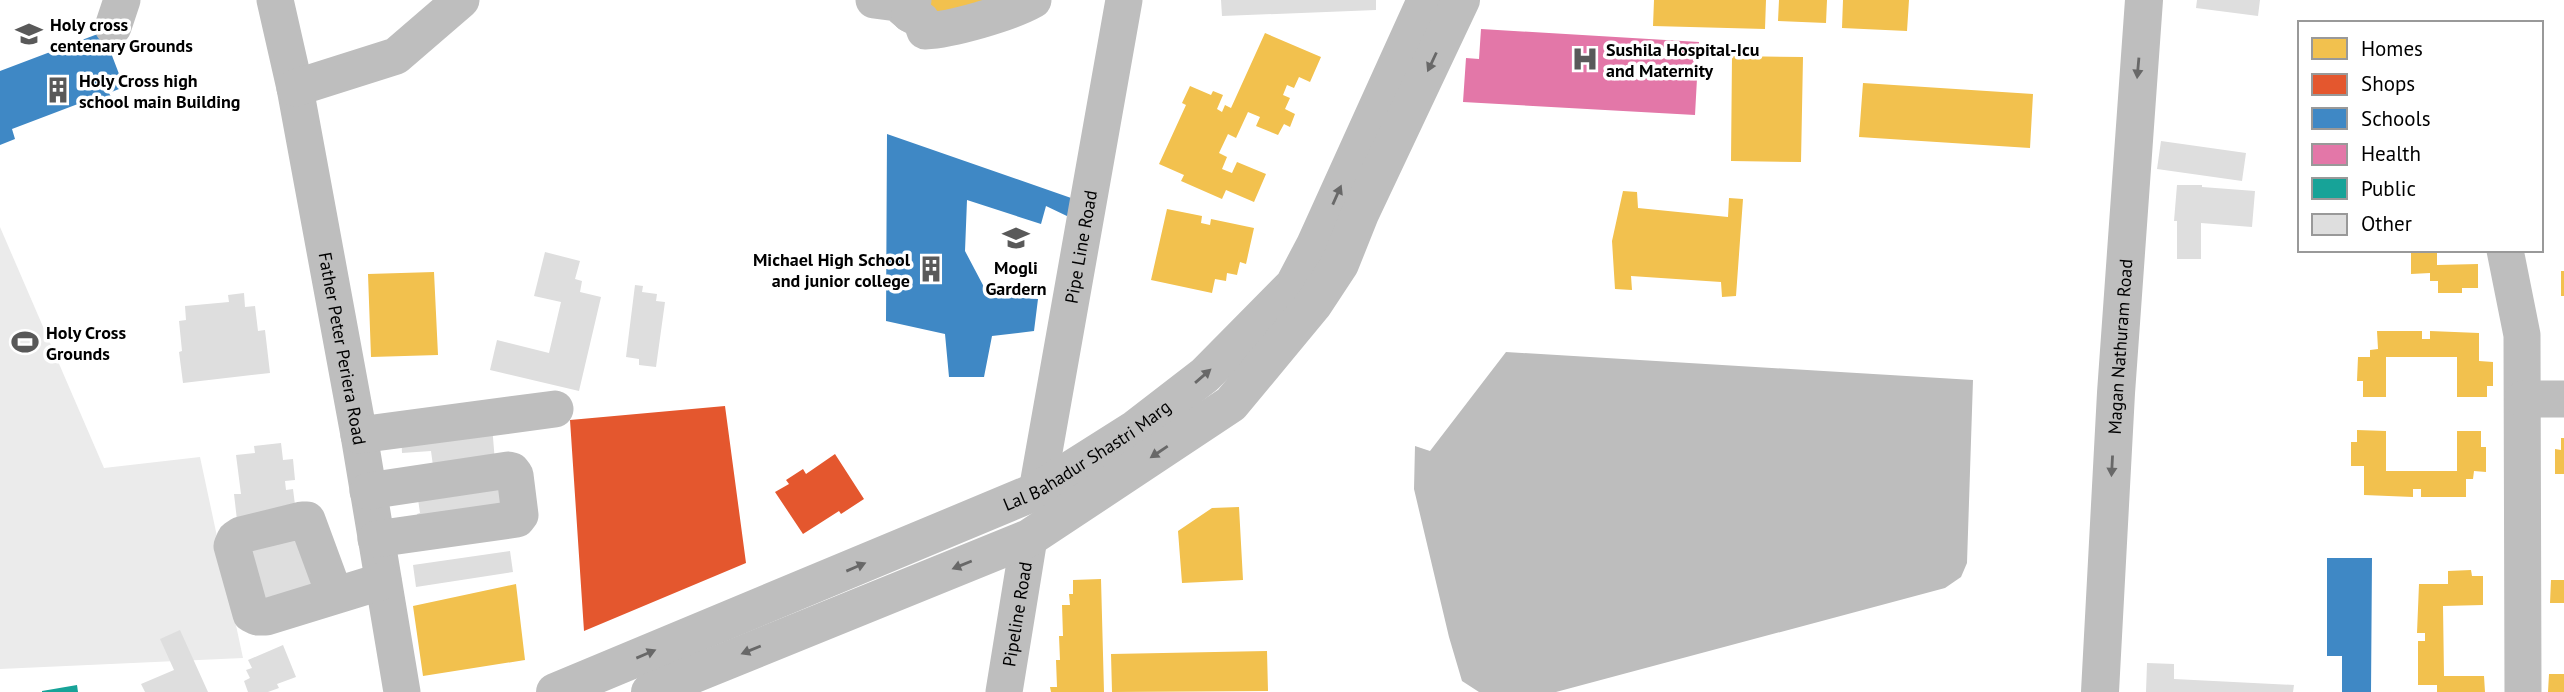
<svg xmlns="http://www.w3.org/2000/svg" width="2564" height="692" viewBox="0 0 2564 692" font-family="'PT Sans',sans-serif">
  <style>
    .green { fill: #ebebeb }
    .water { fill: #bdbdbd }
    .homes { fill: #f2c14e }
    .shops { fill: #e4572e }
    .schools { fill: #3f88c5 }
    .health { fill: #e377a8 }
    .public { fill: #17a398 }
    .building { fill: #dedede }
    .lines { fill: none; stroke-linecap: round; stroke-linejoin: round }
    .minor { stroke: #bebebe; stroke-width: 37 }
    .major { stroke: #bebebe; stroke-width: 38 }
    .oneway { fill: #686868 }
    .labels { text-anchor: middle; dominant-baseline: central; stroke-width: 7; stroke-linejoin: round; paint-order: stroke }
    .poi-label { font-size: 18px; font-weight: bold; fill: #000; stroke: #fff; text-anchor: start }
    .street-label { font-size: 18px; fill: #000; stroke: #fff }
  </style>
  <rect width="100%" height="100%" fill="#fff"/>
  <path class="green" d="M0 227 104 468 200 457 243 658 0 669Z"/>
  <path class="water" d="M1506 352 1973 380 1967 563 1961 577 1945 588 1556 692H1479L1462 681 1449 637 1414 489 1415 446 1430 451Z"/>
  <path class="homes" d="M920 0H987L936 25Z
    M1654 0H1766L1765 29 1653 26Z
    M1779 0H1827L1826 23 1778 21Z
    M1843 0H1909L1907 31 1842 28Z
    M1265 33 1321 57 1310 82 1299 77 1294 88 1287 85 1283 95 1290 98 1285 109 1295 114 1290 127 1284 124 1278 135 1256 126 1260 117 1248 112 1236 138 1228 134 1219 153 1227 157 1222 169 1232 173 1237 162 1266 174 1254 202 1226 190 1222 199 1181 181 1184 175 1159 164 1186 105 1182 103 1190 86 1211 95 1213 91 1223 95 1217 109 1222 112 1225 105 1231 108Z
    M1732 56 1803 57 1801 162 1731 161Z
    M1863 83 2033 94 2030 148 1859 137Z
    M1623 191 1637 192 1638 208 1728 217 1729 198 1743 199 1736 296 1722 297 1721 282 1631 276 1632 290 1615 289 1612 241Z
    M1167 209 1202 216 1201 223 1210 225 1211 219 1254 228 1246 264 1240 262 1237 275 1227 273 1226 281 1215 279 1212 293 1151 280Z
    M2411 250H2437V265L2478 264V288H2462V293H2438V281H2430V273L2411 274Z
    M2561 271H2564V296H2561Z
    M434 272 438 355 371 357 368 274Z
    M2377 331H2422V339H2430V331L2479 333V361L2493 362V386H2487V397H2457V357H2386V397H2363V381H2357L2358 357H2370V350L2378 349Z
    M2357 430 2386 431V471H2457V431H2481V447H2486V472L2474 471 2473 479H2466V497H2421V489H2413V497L2364 495V466H2351V442H2357Z
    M2561 438H2564V474H2555V449L2561 450Z
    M1239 507 1243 580 1182 583 1178 531 1212 508Z
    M2471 570 2472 576H2483V605L2443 606 2444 676H2484L2485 692H2437V685H2418V641H2425V633H2417L2419 584H2448V571Z
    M1101 579 1104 692H1051L1050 687H1057L1056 660H1060L1059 636H1063L1062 605H1070L1069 594H1073V580Z
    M2551 580H2564V603H2550Z
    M516 584 525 660 423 676 413 606Z
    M1267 651 1268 691 1112 692 1111 654Z
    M2549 674H2564V692H2548Z"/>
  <path class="shops" d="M725 406 746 563 584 631 570 420Z
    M835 454 864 499 841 514 839 511 803 534 775 492 789 484 786 480 803 469 806 474Z"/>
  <path class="schools" d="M103 32 124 87 109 93 113 101 95 108 91 99 12 129 15 139 0 145V71Z
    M887 134 1074 199 1069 217 1046 206 1041 224 967 200 965 251 984 287 995 288 993 296 1038 299 1034 331 992 336 984 377H949L945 334 886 321Z
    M2327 558H2372L2371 692H2342V656H2327Z"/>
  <path class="health" d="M1481 29 1699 42 1695 115 1463 102 1466 58 1479 59Z"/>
  <path class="public" d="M77 685 78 692H42V691Z"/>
  <path class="building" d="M1221 0H1376V10L1222 16Z
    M2197 0H2260L2258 16 2196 8Z
    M2161 141 2246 153 2242 181 2157 169Z
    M2177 185H2202V187L2255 191 2252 227 2201 223V259H2177V221H2174Z
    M545 252 580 261 575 279 582 281 580 292 601 297 579 391 490 370 497 340 549 353 561 302 534 296Z
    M635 285 643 286 642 292 657 294 656 301 665 302 656 367 639 365V359L626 357Z
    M244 293 245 307 255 306 258 331 265 330 270 373 183 383 179 352 182 351 179 321 186 320 185 306 229 302 228 295Z
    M492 425 495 462 433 466 431 451 402 453 401 432Z
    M281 443 283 460 293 459 295 480 285 481 286 490 293 489 296 513 237 520 234 494H241L236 455 255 453 254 446Z
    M491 477 513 508 418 526 417 514 420 513 417 492Z
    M303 527 323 593 259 613 238 547Z
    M510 551 513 572 416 587 413 565Z
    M180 630 208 692H145L141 684 174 670 160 639Z
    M283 645 296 677 277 684 279 688 268 692H248L244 681 250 678 246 670 252 668 248 660Z
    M2147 663 2174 664V679L2294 685 2293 692H2146Z"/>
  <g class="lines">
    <g class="minor">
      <path id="s1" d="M275 0 295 88 359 435 402 692"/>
      <path d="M874 0 897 3 910 14"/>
      <path d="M913 0 910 14 921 20 925 31C951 30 1010 13 1033 0"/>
      <path d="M113 27 122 0"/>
      <path d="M295 88 396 56 461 0"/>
      <path d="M2505 250 2522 335 2523 692"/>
      <path d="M2523 399H2564"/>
      <path d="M359 435 555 409"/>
      <path d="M368 491 508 470 512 471 515 475 520 515 517 519 376 539"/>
      <path id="s2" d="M1037 491 1124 0"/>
      <path d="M335 596 307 520H302L241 535 235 539 232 546 251 614 257 617H266L383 581"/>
      <path id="s3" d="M1004 692 1029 538"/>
    </g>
    <g class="major">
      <path id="s4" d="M555 692 1037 491 1135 429 1205 375 1294 285 1315 245 1426 0"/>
      <path d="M650 692 1029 538 1231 404 1313 305 1340 264 1360 214 1461 0"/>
      <path id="s5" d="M2100 692 2116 393 2144 0"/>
    </g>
  </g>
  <defs><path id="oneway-solid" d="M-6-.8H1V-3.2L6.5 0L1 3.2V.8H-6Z" transform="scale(1.75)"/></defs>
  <g class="oneway">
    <use href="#oneway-solid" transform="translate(1432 62) rotate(115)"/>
    <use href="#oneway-solid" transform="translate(2138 68) rotate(95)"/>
    <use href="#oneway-solid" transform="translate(1337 195) rotate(-66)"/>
    <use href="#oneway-solid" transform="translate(1203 376) rotate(-41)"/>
    <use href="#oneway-solid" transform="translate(1159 452) rotate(146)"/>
    <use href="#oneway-solid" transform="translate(2112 466) rotate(93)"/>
    <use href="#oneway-solid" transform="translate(962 565) rotate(158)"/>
    <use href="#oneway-solid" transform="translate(856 567) rotate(-23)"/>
    <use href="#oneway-solid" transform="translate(751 650) rotate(158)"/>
    <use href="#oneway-solid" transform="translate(646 654) rotate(-23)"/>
  </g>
  <defs>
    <g id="school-bare" transform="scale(2.1)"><path d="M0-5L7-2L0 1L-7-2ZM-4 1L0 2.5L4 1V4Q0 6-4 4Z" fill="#595959" stroke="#fff" stroke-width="2.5" paint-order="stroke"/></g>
    <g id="hospital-bare" transform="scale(2.1)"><path d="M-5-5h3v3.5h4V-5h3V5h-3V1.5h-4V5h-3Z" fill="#595959" stroke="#fff" stroke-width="2.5" paint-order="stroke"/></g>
    <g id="building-bare" transform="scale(2.1)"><path d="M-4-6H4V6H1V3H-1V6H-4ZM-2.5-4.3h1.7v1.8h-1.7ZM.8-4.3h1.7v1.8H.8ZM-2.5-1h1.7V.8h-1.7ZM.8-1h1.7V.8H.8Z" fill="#595959" stroke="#fff" stroke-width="2.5" paint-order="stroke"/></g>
    <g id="stadium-bare" transform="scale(2.1)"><path d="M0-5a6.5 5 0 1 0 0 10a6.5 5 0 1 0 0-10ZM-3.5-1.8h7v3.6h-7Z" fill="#595959" stroke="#fff" stroke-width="2.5" paint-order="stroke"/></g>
  </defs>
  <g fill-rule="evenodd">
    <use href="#school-bare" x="29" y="34"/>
    <use href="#hospital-bare" x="1585" y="59"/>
    <use href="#building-bare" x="58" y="90"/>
    <use href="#school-bare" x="1016" y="238"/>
    <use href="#building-bare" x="931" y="269"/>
    <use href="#stadium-bare" x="25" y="342"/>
  </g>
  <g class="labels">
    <g class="poi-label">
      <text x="50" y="24">Holy cross<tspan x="50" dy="21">centenary Grounds</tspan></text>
      <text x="1606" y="49">Sushila Hospital-Icu<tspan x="1606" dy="21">and Maternity</tspan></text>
      <text x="79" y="80">Holy Cross high<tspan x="79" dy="21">school main Building</tspan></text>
      <text x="910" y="259" text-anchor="end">Michael High School<tspan x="910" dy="21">and junior college</tspan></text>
      <text x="1016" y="267" text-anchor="middle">Mogli<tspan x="1016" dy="21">Gardern</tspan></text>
      <text x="46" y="332">Holy Cross<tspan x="46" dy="21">Grounds</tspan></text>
    </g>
    <g class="street-label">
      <text stroke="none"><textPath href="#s2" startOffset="248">Pipe Line Road</textPath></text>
      <text stroke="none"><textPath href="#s5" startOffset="346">Magan Nathuram Road</textPath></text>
      <text stroke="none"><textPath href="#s1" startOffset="355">Father Peter Periera Road</textPath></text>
      <text stroke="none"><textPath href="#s4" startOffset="583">Lal Bahadur Shastri Marg</textPath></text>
      <text stroke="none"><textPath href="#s3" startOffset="79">Pipeline Road</textPath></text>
    </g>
  </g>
  <rect x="2298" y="21" width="245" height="231" fill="#ffffff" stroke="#999999" stroke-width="2"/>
  <rect x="2312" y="38" width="35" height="21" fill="#f2c14e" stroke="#999999" stroke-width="2"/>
  <text x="2361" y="56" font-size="21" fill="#000000">Homes</text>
  <rect x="2312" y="74" width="35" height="21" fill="#e4572e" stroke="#999999" stroke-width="2"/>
  <text x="2361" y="91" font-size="21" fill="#000000">Shops</text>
  <rect x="2312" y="108" width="35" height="21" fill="#3f88c5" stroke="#999999" stroke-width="2"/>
  <text x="2361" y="126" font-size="21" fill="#000000">Schools</text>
  <rect x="2312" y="144" width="35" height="21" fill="#e377a8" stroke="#999999" stroke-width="2"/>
  <text x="2361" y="161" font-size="21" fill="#000000">Health</text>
  <rect x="2312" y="178" width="35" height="21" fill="#17a398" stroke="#999999" stroke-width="2"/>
  <text x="2361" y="196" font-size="21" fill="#000000">Public</text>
  <rect x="2312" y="214" width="35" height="21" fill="#dedede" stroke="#999999" stroke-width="2"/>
  <text x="2361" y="231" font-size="21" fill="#000000">Other</text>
</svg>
